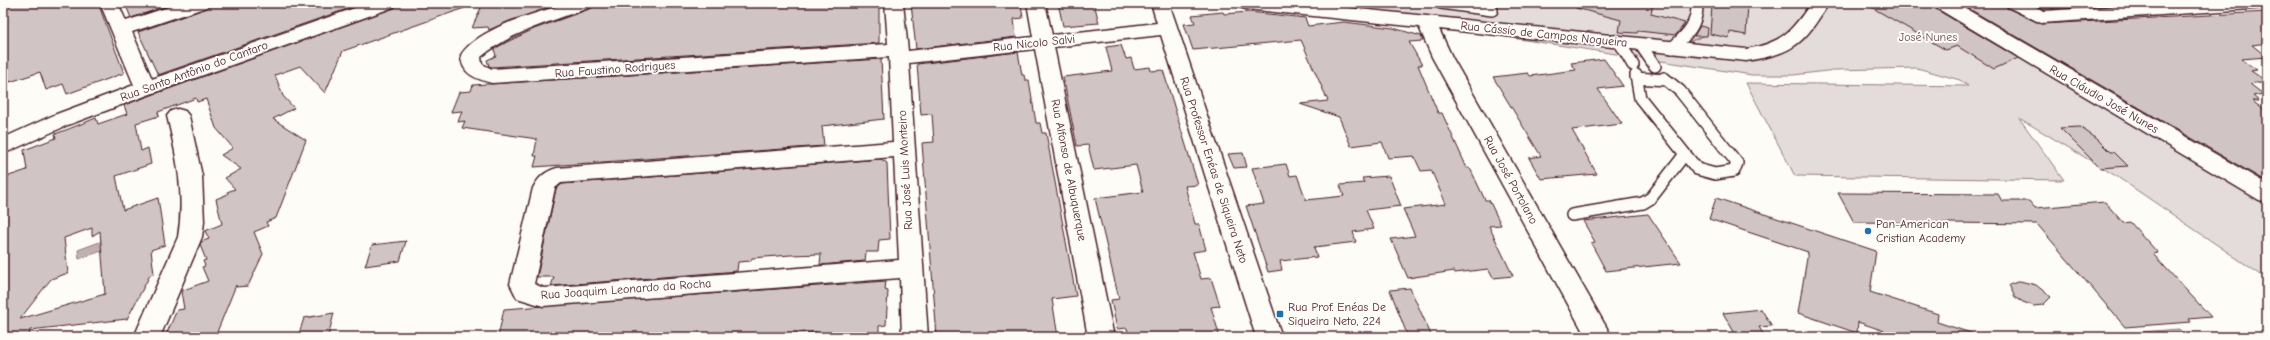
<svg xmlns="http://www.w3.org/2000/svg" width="2270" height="340" viewBox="0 0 2270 340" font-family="'Comic Neue',sans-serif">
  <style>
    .green { fill: #e3dcda; stroke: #967e82 }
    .water { fill: #c0b1b1; stroke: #91777b }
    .building { fill: #d0c5c4; stroke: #4a1f2b; fill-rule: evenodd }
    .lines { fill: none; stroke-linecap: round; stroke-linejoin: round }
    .lane-casing { stroke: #4a1f2b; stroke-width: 14 }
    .street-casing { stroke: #4a1f2b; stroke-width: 3 }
    .lane { stroke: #fdfcf7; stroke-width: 11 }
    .street { fill: #fdfcf7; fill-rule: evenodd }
    .poi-dot { fill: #1f6fb2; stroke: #fdfcf7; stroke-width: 1.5 }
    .labels { text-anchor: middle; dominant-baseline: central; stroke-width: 4; stroke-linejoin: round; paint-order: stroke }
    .street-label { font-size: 12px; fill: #4a1f2b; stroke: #fdfcf7 }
    .park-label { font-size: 12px; fill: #704e57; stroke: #fdfcf7 }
    .poi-label { font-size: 12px; fill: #4a1f2b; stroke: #fdfcf7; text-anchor: start }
  </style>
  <rect width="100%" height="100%" fill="#fdfcf7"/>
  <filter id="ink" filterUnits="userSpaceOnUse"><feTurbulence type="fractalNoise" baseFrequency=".025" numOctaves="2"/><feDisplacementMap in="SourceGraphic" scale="8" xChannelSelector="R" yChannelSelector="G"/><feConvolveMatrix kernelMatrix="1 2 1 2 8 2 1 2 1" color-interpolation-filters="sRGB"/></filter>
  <g filter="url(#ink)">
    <path class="green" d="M1268 3H1817L1792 40 1745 53 1678 47 1708 34 1672 48Z
      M1822 3H1937L2267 197V279L2116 176 2019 118 2064 180 1795 176 1746 83 1968 86 1960 80 1917 68 1835 70 1793 75H1752L1486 34 1775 52Z"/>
    <path class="water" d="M113 237V247L79 259 78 250Z
      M2179 329 2186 337H2147L2142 332Z"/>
    <path class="building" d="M3 3H98L124 73 67 94 63 84 46 90 40 72 10 82 8 78 3 79Z
      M125 3H176L131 18Z
      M210 3H364L158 75 138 32 207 8Z
      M397 3H473V5L343 51 325 93 300 66 275 75 283 96 294 108 273 119 306 140 276 218 266 222 268 226 254 232 263 254 248 286 236 287V285L215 337H165L177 310 184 309 181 291 208 281 202 267 205 266 203 261 206 260 200 245 201 242 209 239 205 231 222 224 216 199 228 194 227 192 235 189 225 178 241 169 221 155 233 148 216 128 206 99 197 102 196 98 158 112 159 116 136 123 141 151 148 148 151 164 116 176 123 210 158 198 165 245 151 250 154 274 150 275 127 319 30 330 29 337H3V178L27 170 24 150 56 138 55 134 66 130 96 118 98 124 127 114 124 105 394 8ZM92 228V236L100 231 105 294 20 319 51 279 68 273 64 238Z
      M483 3H562L509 21 489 30 488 27 472 28Z
      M594 3H879V43L492 67 489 66 487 60 496 56 494 49 507 42 534 29 592 8Z
      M911 3H1014V5L1021 4 1023 18 1014 19 1016 37 916 49Z
      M1058 3H1094L1099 23 1063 26Z
      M1576 3H1653L1651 14 1685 23 1676 35 1638 31 1637 33 1619 32 1621 20 1576 8Z
      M1714 3H1748L1746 35 1730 32 1729 38 1710 34 1712 6H1714Z
      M1864 3H1932L1934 8 2018 58 1994 69 1957 46 1946 50Z
      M1959 3H2005L2007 8 2041 24 2267 12V43L2252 45 2267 57 2241 59 2257 70 2251 71 2266 81 2250 84 2263 94 2253 96 2259 101H2252L2267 112V182Z
      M2032 3H2148L2044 9Z
      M1223 12 1224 14 1249 12 1305 18 1308 26 1344 22 1393 28 1421 36 1423 41 1409 42 1422 65H1418L1438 113H1442L1467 168H1470L1485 200H1489L1501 225 1489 226 1513 276 1493 278 1488 269 1455 273 1454 271 1408 278 1391 239 1415 236 1403 209 1446 204 1431 170 1421 171 1414 156 1388 158 1382 142 1351 146 1339 117 1300 104 1328 101 1301 40 1193 50 1184 24 1195 23 1192 15Z
      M1700 26 1708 28 1707 36H1694Z
      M1121 45 1126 59 1131 58 1134 69 1150 67 1151 71 1163 70 1198 185 1185 186 1195 224H1199L1206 250 1193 252 1201 279 1211 278 1220 306 1211 307 1220 337H1129L1127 328 1117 329 1111 300 1119 299 1095 198 1143 192 1136 165 1094 170 1088 145 1077 146 1063 77 1112 71 1106 47Z
      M1018 52 1022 75H1024L1025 80H1029L1036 123H1040L1042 133H1046L1076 296 1052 299 1058 337H937L922 143 934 142 932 114 921 115 917 64Z
      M881 59 884 119 822 126 824 146 534 167 537 156H534L537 139 462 128 465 121 458 122 462 111 451 112 459 92 471 91 473 85Z
      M1604 59 1623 86 1598 89 1622 124 1572 130 1597 174 1541 179 1529 158 1541 156 1493 77 1528 73 1530 76 1576 70 1571 63Z
      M2080 127 2097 139 2110 152H2114L2128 166 2100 168 2060 128Z
      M1243 153 1247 167 1234 168 1228 154Z
      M881 159 887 163 890 239 879 240 878 252H866L865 261 820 265 821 254 791 255 752 258 751 261 738 262 737 271 551 286 554 277H537L556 189 562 184Z
      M1286 164 1290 176 1297 175 1306 200 1344 196 1340 185 1364 183 1362 178 1389 176 1401 206 1366 210 1374 229 1353 232 1356 242 1314 247 1317 257 1280 261 1282 270 1268 272 1246 206 1264 204 1252 168Z
      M1838 193 1998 194 2002 201H2029L2035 208 2105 202 2123 223 2130 222 2158 253 2153 254 2211 317 2189 319 2191 322 2125 327 2037 224 1854 222Z
      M1716 198 1876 251 1870 292 1938 314 1937 322 1974 334 1973 337H1896V335L1858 322 1857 333 1798 313 1808 252 1709 219Z
      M1648 214 1681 263 1606 271 1591 243 1595 242 1583 221Z
      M406 241 400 261 365 266 372 245Z
      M886 281 885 290 888 291 886 325 879 326V337H816L817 332 754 335V337H498L504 309Z
      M2020 281 2036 285 2051 297 2043 305 2034 306 2023 302 2015 297 2009 285Z
      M1410 288 1432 337H1408L1390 290Z
      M1761 309 1772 326 1759 327 1765 337H1737L1723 313Z
      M334 313 328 337H298L304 318Z"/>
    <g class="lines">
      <g class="lane-casing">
        <path id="lane" d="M1441 3 1492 10
          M1620 43 1633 65
          M1640 44 1655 66
          M1672 48C1687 35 1698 24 1697 3
          M1636 75 1640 98 1697 169 1715 174 1734 171 1737 163 1680 91 1664 78
          M1636 78 1666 80
          M1572 215 1643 203 1651 198 1685 154"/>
      </g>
      <g class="street-casing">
        <path id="street" d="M100 3H118L126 21 181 3H209L207 7 132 32 152 79 369 3H396L394 7 153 93 68 125 3 154V138L54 115 134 85Z
          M567 3H593L591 7C553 21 512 31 481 57L482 64 492 69 888 44 885 3H903L908 51 1033 37 1027 3H1045L1052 35 1157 23 1151 3H1169L1282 337H1256L1161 35 1054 47 1114 337H1088L1035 49 909 63 928 337H902L900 278 543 306 517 298 510 284 533 188C539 177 544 172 557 168L893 142 889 57 492 83C476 79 461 74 461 55 479 27 536 14 567 3ZM894 157 899 260 544 288 534 284 555 188 561 183Z
          M1237 3H1301L1746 49C1782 43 1791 32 1811 3H1829C1803 44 1796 53 1746 61L1439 29 1452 57 1612 337H1586L1432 57 1419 27 1246 9 1239 7Z
          M1933 3H1956L2267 184V202L2259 200 1935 7Z
          M2006 3H2029L2044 11 2172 3H2267V8L2041 23 2008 7Z
          M178 109 185 111 189 116 202 176 204 222 202 237 160 337H134L178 237C185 195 177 157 167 116L171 111Z"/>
      </g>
      <use href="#lane" class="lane"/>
      <use href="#street" class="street"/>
    </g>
  </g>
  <g class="poi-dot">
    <circle cx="1868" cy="231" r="4"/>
    <rect x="1276" y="310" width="8" height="8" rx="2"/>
  </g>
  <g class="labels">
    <g class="street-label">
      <text transform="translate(1544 34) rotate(6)">Rua Cássio de Campos Nogueira</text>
      <text transform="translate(1034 43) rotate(-6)">Rua Nicolo Salvi</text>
      <text transform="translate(615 69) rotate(-4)">Rua Faustino Rodrigues</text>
      <text transform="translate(194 71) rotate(-20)">Rua Santo Antônio do Cantaro</text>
      <text transform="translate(2104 99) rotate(30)">Rua Cláudio José Nunes</text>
      <text transform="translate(905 170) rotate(-93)">Rua José Luis Monteiro</text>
      <text transform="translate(1069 170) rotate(79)">Rua Alfonso de Albuquerque</text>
      <text transform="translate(1214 170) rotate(72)">Rua Professor Enéas de Siqueira Neto</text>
      <text transform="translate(1511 180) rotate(61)">Rua José Portolano</text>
      <text transform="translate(626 289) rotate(-4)">Rua Joaquim Leonardo da Rocha</text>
    </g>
    <g class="park-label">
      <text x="1928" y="37">José Nunes</text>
    </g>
    <g class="poi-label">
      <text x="1876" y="224">Pan-American<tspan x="1876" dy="14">Cristian Academy</tspan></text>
      <text x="1288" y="307">Rua Prof. Enéas De<tspan x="1288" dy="14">Siqueira Neto, 224</tspan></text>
    </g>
  </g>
  <rect width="2270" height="340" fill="none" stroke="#fdfcf7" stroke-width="16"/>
  <rect x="8" y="8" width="2254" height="324" fill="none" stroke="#4a1f2b" stroke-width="1.5" filter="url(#ink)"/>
</svg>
